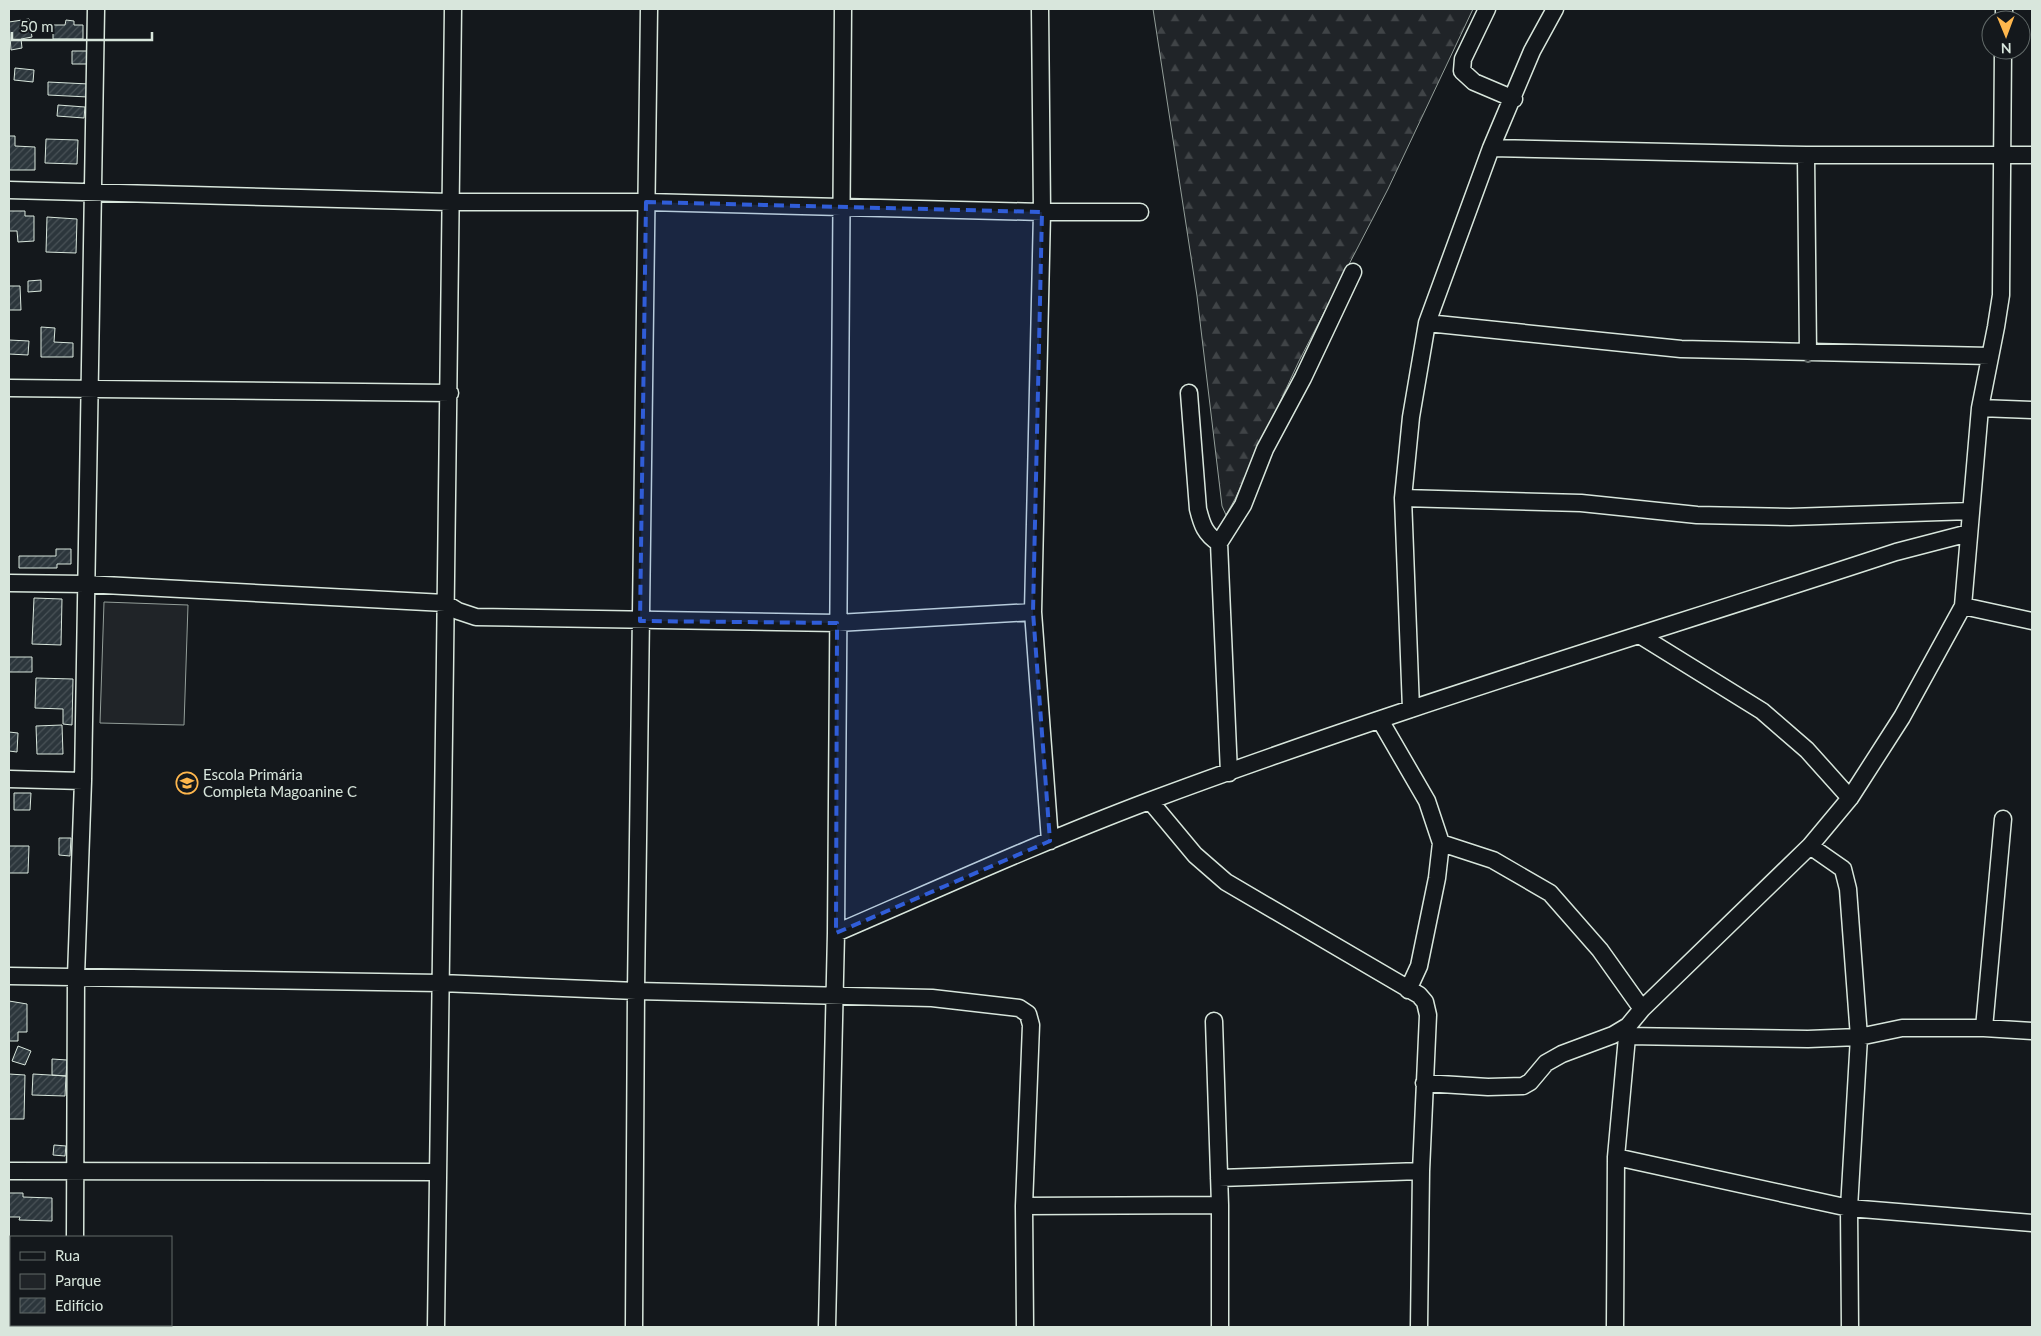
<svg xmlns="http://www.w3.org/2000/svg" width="2041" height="1336" viewBox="0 0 2041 1336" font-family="Lato,sans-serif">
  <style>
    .green { fill: #202428; stroke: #939e99 }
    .forest { fill: url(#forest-firs); stroke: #939e99 }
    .building { fill: url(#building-hatch); stroke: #d8e6dc }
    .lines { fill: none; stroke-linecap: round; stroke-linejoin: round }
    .minor-casing { stroke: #d8e6dc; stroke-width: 19 }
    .minor { stroke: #14181c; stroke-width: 16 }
    .marked { fill: #305dd8; fill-opacity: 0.2; stroke: #305dd8; stroke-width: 4; stroke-dasharray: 10 6; stroke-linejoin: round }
    .labels { text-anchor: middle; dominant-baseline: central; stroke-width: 4; stroke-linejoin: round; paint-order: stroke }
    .poi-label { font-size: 15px; fill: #d8e6dc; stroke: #14181c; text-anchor: start }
  </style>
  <defs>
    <pattern id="forest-firs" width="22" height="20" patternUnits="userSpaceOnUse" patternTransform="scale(1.25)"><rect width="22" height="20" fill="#202428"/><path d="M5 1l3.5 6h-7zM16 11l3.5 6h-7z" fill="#404447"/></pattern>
    <pattern id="building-hatch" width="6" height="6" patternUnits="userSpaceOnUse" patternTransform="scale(1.25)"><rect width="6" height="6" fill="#2c363c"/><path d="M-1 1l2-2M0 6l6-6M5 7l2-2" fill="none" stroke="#4a5358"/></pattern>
  </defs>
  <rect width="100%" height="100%" fill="#14181c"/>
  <path class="green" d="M104 602 188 605 184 725 100 723Z"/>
  <path class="forest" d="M1153 9H1473L1388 189 1299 361 1235 499 1226 515 1222 506 1197 296Z"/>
  <path class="building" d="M29 19 32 37 21 39 22 48 11 50 9 22Z
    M66 20 74 21V25H83V39H53V25H65Z
    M72 51H89V64H72Z
    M15 68 34 70 33 82 14 80Z
    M48 82 89 84 88 97 48 95Z
    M58 105 85 107 84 118 57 116Z
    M9 136H15V146L35 147V170H9Z
    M46 139 78 140 77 164 45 163Z
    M9 211H25V216H34V241L18 242 17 231H9Z
    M47 217 77 219 76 253 46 252Z
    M41 280V291L28 292V281Z
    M9 286H20L21 310H9Z
    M41 327 55 328 54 342 73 343V357H41Z
    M9 340 29 341 28 355 9 354Z
    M56 549H71V564H57V568H19V556H56Z
    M34 598 62 599 61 645 32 644Z
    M9 657H32V672H9Z
    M36 678 73 679 72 725 63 724V709L35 708Z
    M62 725 63 754H37L36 726Z
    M9 732 18 733 17 752 9 751Z
    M14 793H31L30 810H14Z
    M59 838H71L70 856 59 855Z
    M9 846H29L28 873H9Z
    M9 1001 27 1004V1032H18V1041H9Z
    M18 1046 31 1051 25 1065 12 1061Z
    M52 1059 67 1060 66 1076 52 1075Z
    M9 1074 25 1075 24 1119H9Z
    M33 1074 66 1076 65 1096 32 1095Z
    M54 1145 66 1146 65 1156 53 1155Z
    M9 1193H23V1197L52 1198V1221L19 1220 20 1217H9Z
    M9 1250H11V1268H9Z
    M9 1268H11V1278H9Z
    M9 1313H11V1325H50V1327H9Z"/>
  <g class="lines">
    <g class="minor-casing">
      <path id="minor" d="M1040 9 1042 212 1033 612 1050 841
        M1487 9 1463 59 1462 71 1474 82 1514 99
        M2004 20V9
        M1491 148 1806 155H2032
        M1806 155 1808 353
        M9 190 450 202H646L1042 212H1140
        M1427 323 1681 349 1990 356
        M9 388 450 393
        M1189 393 1198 509C1202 525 1205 534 1219 543
        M1980 408 2032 410
        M1403 498 1581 503 1697 515 1790 517 1971 511
        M9 583 85 584 445 603 458 611 476 617 837 623 1033 612
        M1963 606 2032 621
        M1641 636 1762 711 1807 750 1850 798
        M1411 709 1403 498 1411 417 1427 323 1491 148 1532 51 1555 9
        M1380 720 1427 801 1441 843 1437 878 1419 966 1408 990
        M1229 773 1219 543 1243 505 1265 449 1303 378 1353 272
        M9 779 83 781
        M1150 801 1195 855 1226 882 1419 995 1425 1002 1428 1015 1421 1171 1419 1327
        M1441 843 1493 860 1550 893 1600 950 1642 1009
        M1810 846 1843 869 1848 889 1859 1037 1849 1208 1850 1327
        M836 933C940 888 1043 841 1149 801 1395 709 1647 634 1896 552L1969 533
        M9 976 440 983 636 991 932 998 1019 1008 1028 1014 1031 1025 1024 1206 1025 1327
        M1214 1021 1220 1205V1327
        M1984 1028 2003 819
        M1627 1036 1808 1039 1859 1037 1902 1028H1984L2032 1031
        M1424 1083 1488 1087 1523 1086 1530 1082 1546 1063 1562 1054 1613 1035 1628 1026 1642 1009 1810 846 1850 798 1902 717 1963 606 1980 408 1996 327 2001 295 2003 50
        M1616 1157 1849 1208 2032 1223
        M9 1171 438 1172
        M1219 1178 1421 1171
        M1024 1206 1220 1205
        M75 1237 76 976 83 781 96 9
        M74 1327V1325
        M436 1327C442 888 448 448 453 9
        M634 1327 636 991 649 9
        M827 1327 836 933 843 9
        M1615 1327 1616 1157 1628 1026"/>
    </g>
    <use href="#minor" class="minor"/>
  </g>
  <path class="marked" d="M646 202 1042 212 1033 612 1050 841 836 933 837 623 640 621Z"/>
  <defs>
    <g id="school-ring" transform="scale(1.125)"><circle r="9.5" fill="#14181c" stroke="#ffb74d" stroke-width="1.5"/><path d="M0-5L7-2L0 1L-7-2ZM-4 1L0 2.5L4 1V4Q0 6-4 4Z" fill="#ffb74d"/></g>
  </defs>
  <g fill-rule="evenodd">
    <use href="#school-ring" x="187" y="783"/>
  </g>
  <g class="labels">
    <g class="poi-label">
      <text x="203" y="774">Escola Primária<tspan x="203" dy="17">Completa Magoanine C</tspan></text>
    </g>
  </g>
  <rect width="2041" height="1336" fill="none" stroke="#d8e6dc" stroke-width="20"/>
  <rect x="10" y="1236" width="162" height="90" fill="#14181c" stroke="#626a69"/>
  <rect x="20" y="1252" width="25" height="8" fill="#14181c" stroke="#626a69"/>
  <text x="55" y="1261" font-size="15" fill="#d8e6dc">Rua</text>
  <rect x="20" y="1274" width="25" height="15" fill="#202428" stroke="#626a69"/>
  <text x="55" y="1286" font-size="15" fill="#d8e6dc">Parque</text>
  <rect x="20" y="1298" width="25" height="15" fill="url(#building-hatch)" stroke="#626a69"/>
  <text x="55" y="1311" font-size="15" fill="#d8e6dc">Edifício</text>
  <g transform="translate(2006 35) rotate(179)"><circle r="24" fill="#14181c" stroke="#626a69"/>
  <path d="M0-4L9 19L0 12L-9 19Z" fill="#ffb74d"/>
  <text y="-8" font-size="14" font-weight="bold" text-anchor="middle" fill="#d8e6dc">N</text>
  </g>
  <path d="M12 32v8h140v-8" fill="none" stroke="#d8e6dc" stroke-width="2.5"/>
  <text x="20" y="32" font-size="15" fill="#d8e6dc" stroke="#14181c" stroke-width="4" paint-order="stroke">50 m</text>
</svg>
